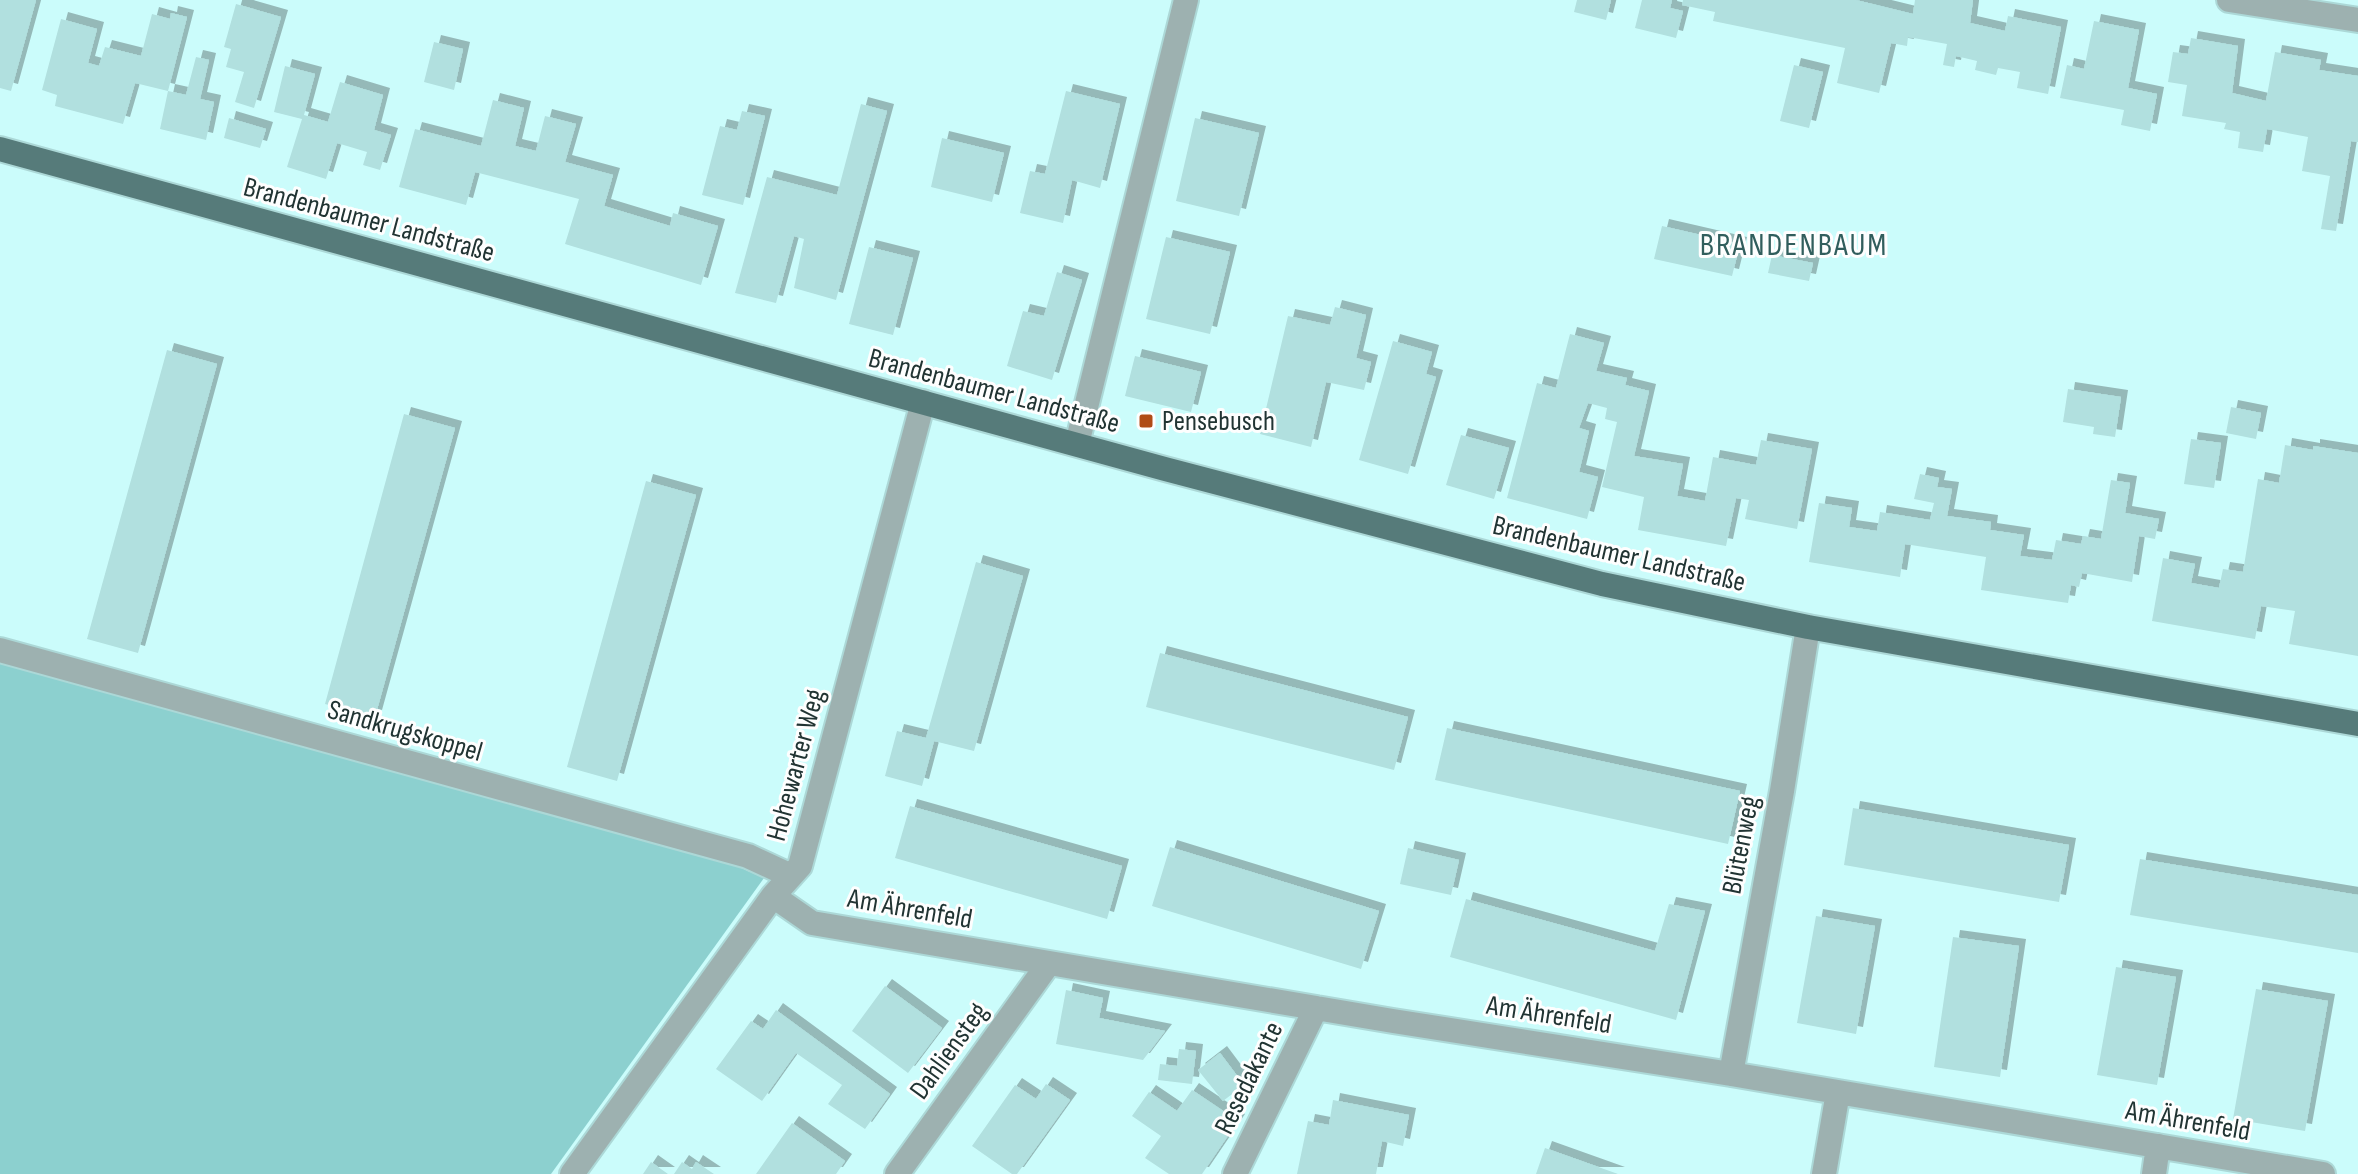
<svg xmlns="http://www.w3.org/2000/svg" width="2358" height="1174" viewBox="0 0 2358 1174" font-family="'Sofia Sans Condensed',sans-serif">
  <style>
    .green { fill: #8cd0cf }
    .building { fill: #b1e0df; filter: url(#shadow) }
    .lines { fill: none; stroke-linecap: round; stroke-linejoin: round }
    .minor-casing { stroke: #acd8d7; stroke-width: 28 }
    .major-casing { stroke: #acd8d7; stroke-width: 28 }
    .minor { stroke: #9db1b0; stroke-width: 24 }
    .major { stroke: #567b7a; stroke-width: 24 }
    .poi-dot { fill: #b04c16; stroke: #fefefe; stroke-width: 3 }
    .labels { text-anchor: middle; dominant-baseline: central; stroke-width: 6; stroke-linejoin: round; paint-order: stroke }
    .street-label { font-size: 28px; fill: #213433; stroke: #fefefe }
    .poi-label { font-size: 28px; fill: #213433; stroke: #fefefe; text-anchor: start }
    .quarter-label { font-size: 32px; letter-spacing: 2px; fill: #315e5d; stroke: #fefefe }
  </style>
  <defs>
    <filter id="shadow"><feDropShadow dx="7" dy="-7" stdDeviation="0" flood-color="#0004"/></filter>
  </defs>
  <rect width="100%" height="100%" fill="#cbfcfb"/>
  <path class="green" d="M0 663 739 867 764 878 551 1174H0Z"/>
  <path class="building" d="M0 0H36L11 91 0 88Z
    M1577 0H1611L1606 20 1574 12Z
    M1642 0H1672L1670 8 1683 11 1676 38 1635 28Z
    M1683 0H1856L1913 14 1915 0H1973L1970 23 2005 31 2008 16 2061 27 2048 94 2017 88 2020 72 1998 68 1996 75 1975 70 1977 61 1956 56 1954 67 1943 65 1947 44 1908 37 1907 46 1891 43 1879 93 1837 83 1845 48 1713 21 1715 12 1682 5Z
    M236 4 281 17 254 108 235 102 244 72 226 67 231 49 224 47Z
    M171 13 187 17 168 91 135 83 123 124 55 106 57 95 42 90 61 19 97 29 88 63 99 66 105 47 141 56 152 14 170 19Z
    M2094 21 2139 30 2128 88 2157 94 2150 131 2121 125 2124 110 2060 98 2067 65 2084 69Z
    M2191 38 2238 46 2232 93 2266 101 2275 52 2321 60 2319 70 2358 76V142L2351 141 2336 231 2321 229 2330 176 2302 171 2308 137 2267 129 2263 152 2238 148 2240 132 2224 129 2226 123 2182 116 2187 85 2168 82 2173 52 2188 54Z
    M434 42 463 49 454 90 424 82Z
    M196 57 209 60 200 99 214 102 206 140 160 129 168 91 186 95Z
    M1794 65 1823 72 1809 128 1780 121Z
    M285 66 315 74 304 115 328 122 340 82 383 95 374 130 391 135 380 170 363 165 367 152 337 143 326 179 287 167 302 119 274 112Z
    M1066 91 1120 104 1100 188 1072 180 1063 223 1020 213 1030 171 1045 174Z
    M493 100 524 108 515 146 536 151 545 116 576 124 565 162 613 175 604 206 670 226 673 213 718 226 701 285 565 244 579 199 475 172 466 205 399 187 415 129 481 146Z
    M861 104 887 111 836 300 794 288 804 239 794 236 776 303 735 293 767 177 837 195Z
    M742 111 765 116 743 205 702 195 720 126 737 130Z
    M229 118 266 129 260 148 224 138Z
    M1195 118 1259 133 1239 216 1176 201Z
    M942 138 1004 153 992 202 931 187Z
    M1662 226 1740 244 1732 276 1654 259Z
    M1166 237 1230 252 1210 334 1146 319Z
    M869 247 913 258 893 335 849 324Z
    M1772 255 1813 263 1809 281 1768 273Z
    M1057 272 1082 280 1052 380 1007 366 1023 311 1044 316Z
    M1335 307 1366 315 1356 358 1371 362 1364 390 1326 382 1311 447 1260 434 1288 316 1330 325Z
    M1570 334 1604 343 1596 371 1627 378 1625 385 1649 391 1634 456 1683 464 1677 496 1705 501 1713 457 1756 465 1761 440 1812 449 1797 529 1745 519 1749 500 1736 498 1726 546 1638 530 1644 497 1602 487 1617 422 1605 419 1607 408 1588 403 1579 428 1589 431 1579 472 1598 477 1587 519 1507 498 1537 383 1556 388Z
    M1393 341 1432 352 1426 374 1436 377 1408 474 1359 460Z
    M167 350 217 364 138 653 87 639Z
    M1135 356 1201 372 1191 412 1125 396Z
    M2068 389 2121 397 2115 437 2093 434 2094 427 2063 422Z
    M2231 407 2261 413 2256 439 2226 433Z
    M404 414 455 428 375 717 325 704Z
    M1461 435 1509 448 1494 499 1446 485Z
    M2191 439 2221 443 2214 488 2184 484Z
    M2285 445 2313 450V446L2358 453V656L2289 644 2295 611 2261 606 2255 639 2152 621 2163 558 2195 564 2191 583 2219 588 2223 569 2243 572 2258 479 2279 483Z
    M1920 474 1939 478 1937 487 1952 489 1947 516 1991 522 1990 530 2024 535 2020 556 2052 560 2056 540 2081 544 2083 536 2101 539 2111 480 2130 483 2125 513 2159 519 2155 539 2139 536 2132 582 2082 573 2079 587 2071 585 2068 603 1981 590 1986 557 1905 544 1900 577 1809 562 1819 503 1852 508 1849 527 1877 531 1880 512 1930 520 1934 503 1914 499Z
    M646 481 696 495 617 781 567 767Z
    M976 562 1023 576 974 751 934 741 922 786 885 776 897 731 926 738Z
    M1160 653 1408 717 1394 770 1146 707Z
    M1447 728 1740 791 1728 844 1435 780Z
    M910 806 1122 866 1107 919 895 858Z
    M1853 808 2069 845 2059 902 1844 865Z
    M1170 847 1379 911 1361 969 1152 906Z
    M1408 848 1459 860 1451 895 1400 884Z
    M2140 859 2358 895V953L2130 915Z
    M1466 899 1655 951 1669 904 1705 911 1676 1020 1450 957Z
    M1816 916 1875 926 1856 1034 1797 1023Z
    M1953 937 2019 946 2000 1077 1934 1067Z
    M2116 967 2176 977 2157 1085 2097 1075Z
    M885 986 942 1028 908 1073 852 1031Z
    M2256 989 2328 1001 2305 1131 2233 1119Z
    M1066 990 1103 998 1099 1018 1165 1031 1143 1060 1056 1044Z
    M776 1010 890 1094 865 1129 828 1104 842 1085 796 1053 762 1101 716 1069 751 1021 763 1029Z
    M1179 1049 1196 1051 1192 1084 1158 1080 1160 1064 1177 1066Z
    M1220 1053 1244 1085 1223 1101 1198 1070Z
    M1046 1084 1070 1100 1017 1174H1012L972 1146 1015 1085 1036 1099Z
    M1192 1090 1238 1121 1202 1174H1169L1145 1158 1161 1136 1132 1116 1149 1092 1177 1111Z
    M1333 1100 1409 1115 1403 1146 1382 1141 1376 1174H1297L1308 1121 1329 1125Z
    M792 1123 845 1161 836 1174H756Z
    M1545 1148 1618 1174H1536Z
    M651 1162 668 1174H643Z
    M682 1162 692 1169 696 1162 714 1174H674Z"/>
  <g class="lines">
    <g class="minor-casing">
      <path id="minor" d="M2229 0 2358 20
        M1077 444 1186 0
        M0 650 748 856 791 876
        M773 896 812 923 1393 1021 1731 1074 2323 1174
        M1731 1074 1782 791 1808 627
        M572 1174 773 896 800 866 923 402
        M897 1174 1049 963
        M1235 1174 1316 1008
        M1824 1174 1838 1092
        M2154 1174 2158 1146"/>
    </g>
    <g class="major-casing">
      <path id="major" d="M0 149 1165 469 1602 584 1808 627 2358 724"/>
    </g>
    <use href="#minor" class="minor"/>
    <use href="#major" class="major"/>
  </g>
  <rect class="poi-dot" x="1138" y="413" width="16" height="16" rx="4"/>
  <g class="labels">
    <g class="street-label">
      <text transform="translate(369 220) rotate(15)">Brandenbaumer Landstraße</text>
      <text transform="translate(994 391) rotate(15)">Brandenbaumer Landstraße</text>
      <text transform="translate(1619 554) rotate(13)">Brandenbaumer Landstraße</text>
      <text transform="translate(405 731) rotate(16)">Sandkrugskoppel</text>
      <text transform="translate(796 765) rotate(-75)">Hohewarter Weg</text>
      <text transform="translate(1741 845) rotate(-79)">Blütenweg</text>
      <text transform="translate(910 909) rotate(10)">Am Ährenfeld</text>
      <text transform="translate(1549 1015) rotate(9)">Am Ährenfeld</text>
      <text transform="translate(949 1051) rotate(-54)">Dahliensteg</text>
      <text transform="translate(1249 1078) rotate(-64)">Resedakante</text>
      <text transform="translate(2188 1121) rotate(10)">Am Ährenfeld</text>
    </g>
    <g class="poi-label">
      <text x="1162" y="421">Pensebusch</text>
    </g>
    <g class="quarter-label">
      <text x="1794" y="245">BRANDENBAUM</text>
    </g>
  </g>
</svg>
